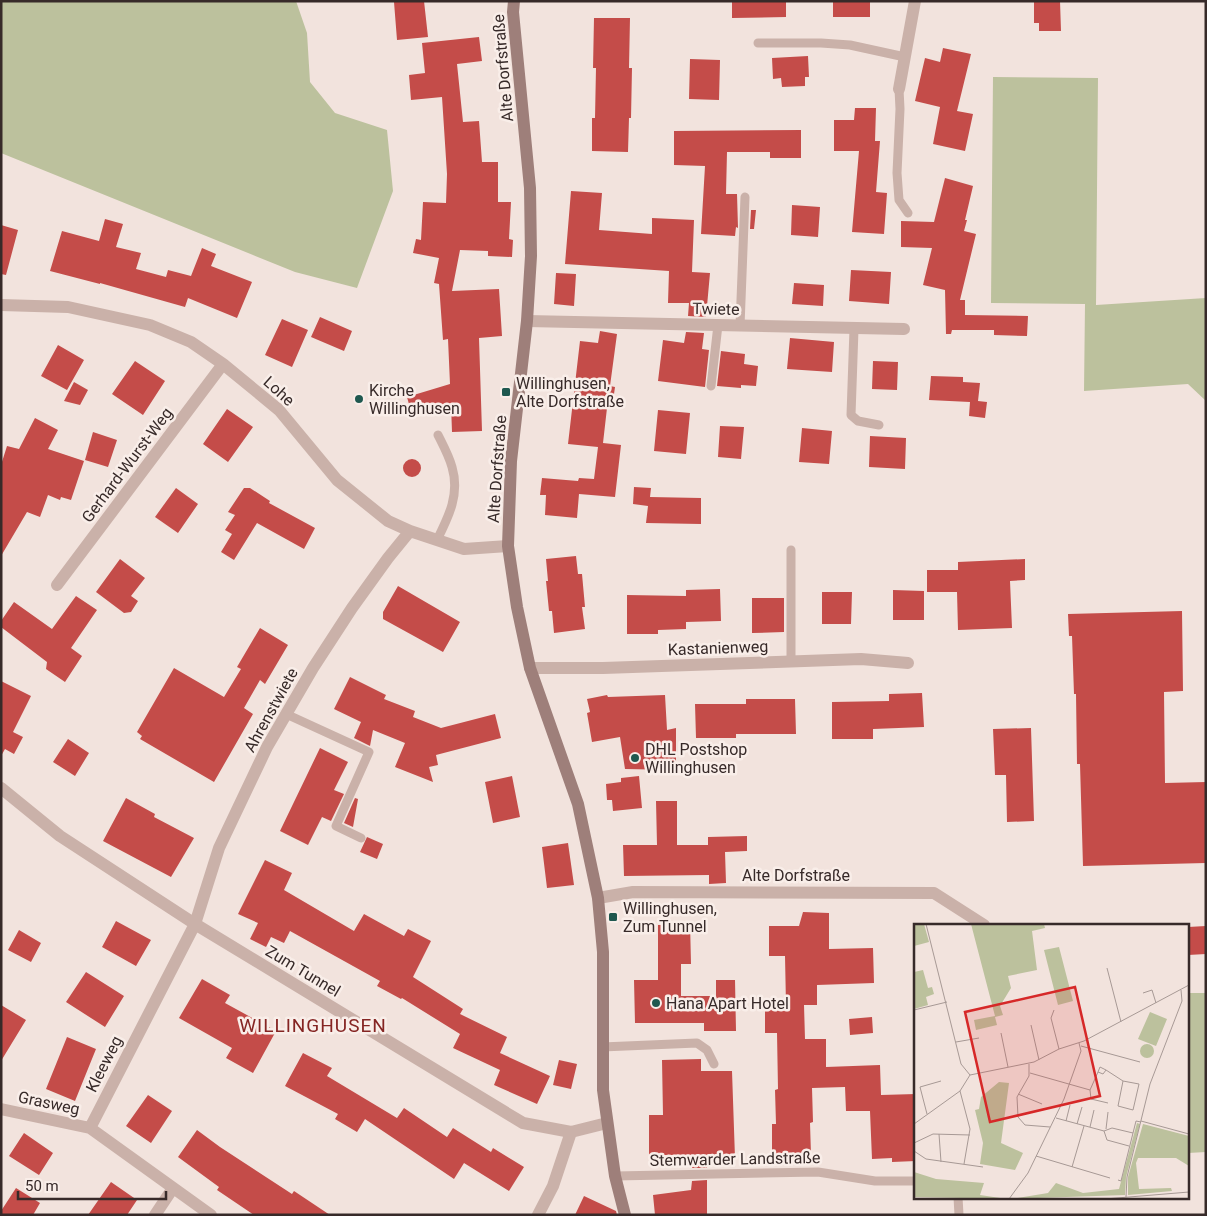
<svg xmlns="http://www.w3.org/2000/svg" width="1207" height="1216" viewBox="0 0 1207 1216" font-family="Roboto,sans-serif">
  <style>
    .green { fill: #bcc19d }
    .building { fill: #c44c49 }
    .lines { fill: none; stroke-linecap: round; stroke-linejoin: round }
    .lane { stroke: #cab1a9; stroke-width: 9 }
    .street { stroke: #cab1a9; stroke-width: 12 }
    .secondary { stroke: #9e7f7a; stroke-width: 12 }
    .poi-dot { fill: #1f584f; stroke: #f9eee9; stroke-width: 2 }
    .labels { text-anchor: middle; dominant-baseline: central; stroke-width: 5; stroke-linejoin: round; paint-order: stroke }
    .street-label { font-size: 16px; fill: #372a29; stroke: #f9eee9 }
    .poi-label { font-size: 16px; fill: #372a29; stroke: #f9eee9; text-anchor: start }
    .quarter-label { font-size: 19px; letter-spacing: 1px; fill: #852523; stroke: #f9eee9 }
    .inset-road { fill: none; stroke: #a79995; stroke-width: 1 }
    .view { fill: #d62828; fill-opacity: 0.15; stroke: #d62828; stroke-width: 2.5 }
    .inset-edge { fill: none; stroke: #372a29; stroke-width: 2.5 }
  </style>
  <rect width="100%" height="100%" fill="#f2e3dd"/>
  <path class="green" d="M1 1H296L307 33 310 82 335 113 387 130 393 191 357 288 295 272 1 153Z
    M993 77 1098 78 1096 305 1206 298V401L1188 384 1084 391 1085 304 991 303Z
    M1188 993H1206V1152L1188 1153Z"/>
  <path class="building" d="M397 1H424L428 37 397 40 394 2Z
    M732 1H786V17L732 18Z
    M833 1H870V17H833Z
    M1034 1H1060L1061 31H1039V23H1034Z
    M594 18H630L629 68H632L631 118H629L628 152 592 151V118H595L596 68H593Z
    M479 37 482 61 457 64 463 122 479 121 482 162H498V202H511L509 239 513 240 512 257 488 256V251L460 250 452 291 499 289 502 336 479 338 482 431 452 432 451 404 412 415 407 397 450 384 448 339 443 340 439 284 434 283 439 258 413 253 416 239 421 240 423 202 446 203 447 174 442 97 411 100 409 75 425 73 422 43Z
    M943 48 971 54 957 111 973 114 965 151 933 144 940 107 915 101 925 58 940 62Z
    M808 56 809 77H805V86L782 87 781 78 773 79 772 58Z
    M690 59 720 60 719 100 689 99Z
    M855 108H876L875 141H880L876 192 887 193 884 234 852 232 859 151H834V120H854Z
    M801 130V158H770V152H727L726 194H737L738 228 736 227 735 236 701 234 705 166 674 165V131Z
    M945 178 973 186 965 220H967L964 231 976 234 960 300H965V315L1028 316 1027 336 994 335V330H952L951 334H946L945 290 923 285 932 248 901 247V221L934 222Z
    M571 191 602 193 599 230 652 234V218L694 220 692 272 710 273 706 317 688 316 689 303H668L669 271 565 264Z
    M792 205 820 207 818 237 791 235Z
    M751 210H756L754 229H750Z
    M105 219 123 224 116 247 141 253 136 269 166 277 168 270 191 276 202 248 216 254 211 266 252 282 237 318 188 298 185 307 100 283V284L50 271 62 231 99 241Z
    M1 225 18 230 6 275 1 274Z
    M851 270 891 272 889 304 849 301Z
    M556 273 576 274 574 306 554 304Z
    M794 283 824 285 823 306 792 304Z
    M320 317 352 331 344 351 311 337Z
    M282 319 308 330 292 367 265 355Z
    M600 331 617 334 610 386 615 387 612 408H607L603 443 621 445 615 497 579 494 577 518 545 515 546 495H540L542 478 578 481 579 478 594 479 598 447 568 444 580 341 598 343Z
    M686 332 704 333 702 349 709 350 705 387 658 381 663 340 684 343Z
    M790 338 834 342 832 372 787 369Z
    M58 345 84 360 67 390 41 376Z
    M721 351 745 354 744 364 758 366 756 386 741 385V388L717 386Z
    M135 361 165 381 143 415 112 394Z
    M873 361 898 362 897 390 872 389Z
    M931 376 963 377V382L980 383 978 401 987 402 985 418 969 416 970 402 929 400Z
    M74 382 88 390 80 405 64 401Z
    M227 409 253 427 228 462 203 444Z
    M658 410 690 413 686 454 654 451Z
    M35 418 58 430 48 449 84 461 71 500 61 497 60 500 48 495 40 517 27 512 1 556V465L7 446 19 449Z
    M720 426 744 427 741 459 718 457Z
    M802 428 832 431 829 464 799 462Z
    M93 432 117 440 108 467 85 460Z
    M870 436 906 438 905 469 869 467Z
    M403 468a9 9 0 1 1 18 0a9 9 0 1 1-18 0Z
    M634 487 651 488 650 497 701 498V524L646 523 648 506 633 504Z
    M176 488 198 504 178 533 155 517Z
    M244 488H250L270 501 269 503 315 528 304 549 257 523 234 560 221 552 232 534 225 530 235 515 228 512Z
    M576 556 578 574H582L585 607H582L585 629 554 633 552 611H549L546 581H548L546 559Z
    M120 559 145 578 131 596 138 601 131 612 124 613 96 592Z
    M1025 559V580L1010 581 1012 628 958 630 957 592H927V570H958V562Z
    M398 586 460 622 443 652 383 619V612Z
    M720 589 721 621 686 622V629L658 630V634H627V595L686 596V590Z
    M893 590 924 591V620H893Z
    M822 592H852L851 624H822Z
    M76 596 97 610 71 648 82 656 65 682 46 669 47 662 1 627V621L14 602 52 629Z
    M752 598H784V632L752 633Z
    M1182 611 1183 691 1164 692 1165 783 1206 782V863L1083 866 1080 764H1077L1076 694H1074L1072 636H1069L1068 614Z
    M260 628 288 645 265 684 260 680 244 708 253 714 214 782 140 739 142 736 137 732 174 668 224 697 241 669 237 667Z
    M350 677 386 695 384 699 415 711 413 717 441 728 495 714 501 738 436 755 438 765 429 767 433 782 395 767 405 743 373 730 370 746 354 738 361 722 334 709Z
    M1 681 31 696 13 732 23 737 14 754 5 749 1 756Z
    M922 693 924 727 873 729V739H832V702L889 701V694Z
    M607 695 608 697 665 695 667 730 676 728V770L625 769 620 737 592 742 587 713 590 712 587 699Z
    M746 699H795L796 734H736V738H696L695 704H746Z
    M1031 728 1034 821 1007 822 1006 775H995L993 729Z
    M68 739 89 753 75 776 53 762Z
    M320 748 348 762 334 790 344 794 331 821 322 817 308 845 280 831Z
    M512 776 520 817 493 823 485 782Z
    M639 776 642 808 613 811 612 800H607L606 784 621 782V778Z
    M126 798 155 814 154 817 194 838 171 877 103 841Z
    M355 798 358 799 353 827 344 823Z
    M656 801H677V845H708V837L747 836V851L725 852 726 883 709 884V875L624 876 623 845H657Z
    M367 837 383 844 377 859 360 852Z
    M568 843 574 885 547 888 542 847Z
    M265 860 292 873 284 890 354 931 364 914 404 936 408 929 431 941 413 977 463 1009 460 1014 507 1037 500 1053 550 1076 537 1104 494 1085 500 1070 453 1048 460 1034 402 998 401 999 377 986 380 981 290 931 284 943 271 937 266 947 250 939 258 923 238 914Z
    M803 912 829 913V949L873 948 874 983 817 985V1005H804L805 1039H826V1067L880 1065 881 1095 916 1094V1161L892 1162V1158L872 1159 870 1111H846L845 1087 812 1088 813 1122 810 1123 811 1155 772 1157V1124H776L775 1090 778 1089 777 1033H765V1005H786L785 956H769V926H799Z
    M116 921 151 940 136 966 102 947Z
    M672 922H690L691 964H681V996H716V980H735L736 1031H704V1023H635L634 980H658V925H672Z
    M1206 926V954L1188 955V927Z
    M19 930 41 943 31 962 8 950Z
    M86 972 124 996 105 1027 66 1002Z
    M202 979 230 995 225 1003 276 1031 253 1073 226 1058 232 1048 179 1018Z
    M1 1005 26 1020 1 1061Z
    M872 1017 873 1033 850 1035 849 1019Z
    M67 1037 96 1049 75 1101 46 1089Z
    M303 1053 332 1068 327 1076 397 1118 404 1108 447 1137 453 1128 491 1152 493 1148 524 1167 509 1191 464 1163 454 1179 365 1119 357 1132 335 1119 338 1114 285 1086Z
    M701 1059V1071H732L735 1158 707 1159V1168H692V1155H649V1115H663L662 1060Z
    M559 1060 577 1064 571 1089 553 1085Z
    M148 1095 172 1111 151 1143 126 1126Z
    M197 1130 220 1147 292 1194 294 1191 330 1215H254L217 1190 219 1187 178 1157Z
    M24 1133 53 1153 39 1175 9 1156Z
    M707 1180V1215H655L653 1195 691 1190 692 1181Z
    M111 1182 137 1200 127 1215H88Z
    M16 1188 40 1203 33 1215H1V1211Z
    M584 1196 616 1211 617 1215H575Z"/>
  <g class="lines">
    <path class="lane" d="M758 43H821L850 45 905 57
      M899 89 900 109 897 173 899 200 908 213
      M740 326 745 197
      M854 329 851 415 858 421 879 425
      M711 386 718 325
      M437 540C449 516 460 494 452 467 449 456 443 445 438 435
      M791 662V550
      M286 714 369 752 336 826 361 838
      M602 1047 697 1043 707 1050 714 1064
      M615 1176 818 1172 875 1181H916
      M958 1197 959 1215"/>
    <path class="street" d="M899 89 915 1
      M1 305 68 307 150 325 191 342 223 364 279 410 337 480 388 521 410 531 464 549 508 546
      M527 321 904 329
      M57 585 223 364
      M530 668H603L861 659 908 663
      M1 788 60 836 195 924 523 1123 571 1132 607 1123
      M598 898 633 892 934 893 984 925
      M1 1109 90 1128
      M155 1215 173 1188
      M211 1215 90 1128 195 924 219 848 267 747 313 668 352 608 388 558 410 531
      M538 1215 553 1186 571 1132"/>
    <path class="secondary" d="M514 1 513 12 530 188 531 256 527 321 511 461 508 546 517 607 530 668 578 804 598 898 603 952V1090L615 1176 625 1215"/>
  </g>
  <g class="poi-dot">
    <rect x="501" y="387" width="10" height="10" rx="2.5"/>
    <circle cx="359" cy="399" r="5"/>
    <circle cx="635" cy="758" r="5"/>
    <rect x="608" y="912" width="10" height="10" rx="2.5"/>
    <circle cx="656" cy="1003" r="5"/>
  </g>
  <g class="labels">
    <g class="street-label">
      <text transform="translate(503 68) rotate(-95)">Alte Dorfstraße</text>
      <text transform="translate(716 309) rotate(1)">Twiete</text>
      <text transform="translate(279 391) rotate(42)">Lohe</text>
      <text transform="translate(127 465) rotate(-53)">Gerhard-Wurst-Weg</text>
      <text transform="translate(497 469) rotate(-86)">Alte Dorfstraße</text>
      <text transform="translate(718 648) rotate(-2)">Kastanienweg</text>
      <text transform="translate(271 710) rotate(-61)">Ahrenstwiete</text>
      <text x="796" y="875">Alte Dorfstraße</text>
      <text transform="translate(303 971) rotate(31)">Zum Tunnel</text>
      <text transform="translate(104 1064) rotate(-63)">Kleeweg</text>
      <text transform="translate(49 1103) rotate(12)">Grasweg</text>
      <text transform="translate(735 1159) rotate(-1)">Stemwarder Landstraße</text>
    </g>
    <g class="poi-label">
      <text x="516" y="383">Willinghusen,<tspan x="516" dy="18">Alte Dorfstraße</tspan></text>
      <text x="369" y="390">Kirche<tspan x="369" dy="18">Willinghusen</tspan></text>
      <text x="645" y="749">DHL Postshop<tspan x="645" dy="18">Willinghusen</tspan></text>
      <text x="623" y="908">Willinghusen,<tspan x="623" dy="18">Zum Tunnel</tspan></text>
      <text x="666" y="1003">Hana Apart Hotel</text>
    </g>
    <g class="quarter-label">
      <text x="313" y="1025">WILLINGHUSEN</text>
    </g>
  </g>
  <g transform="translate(914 924)">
    <rect width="275" height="275" fill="#f2e3dd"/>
    <path d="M0 0H10L15 18 0 22ZM57 0H130L131 4 118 7 123 46 94 52 97 64 86 82 89 91 81 93 83 101 62 106 60 96 81 92ZM145 23 159 77 144 81 130 26ZM9 46 14 64 18 63 20 70 12 73 14 81 0 85V48ZM236 88 253 95 242 122 224 115ZM226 127a7 7 0 1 1 14 0a7 7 0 1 1-14 0ZM85 158 95 159 87 219 109 229 101 246 66 240 69 219 61 186 65 185 67 173ZM223 199 226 200 212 253 211 271 97 275 134 269 142 259 169 269 205 265ZM229 200 275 212V242L262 234H224L222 239 225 265 257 264 258 267 214 271V253ZM0 248 22 255 70 259 66 271 93 275 0 273Z" fill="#bcc19d"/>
    <path class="inset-road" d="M12 0 47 140 56 151M193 44 207 98M229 69 238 66 242 79M0 86 33 78M140 86 137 94 145 125M117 101 125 136M87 109 94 143M42 118 65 114M167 122 226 138M115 140V152L103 173 104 193 111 201 136 203M192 146 209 157 204 182 219 186 225 160 209 157M116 149 176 166 184 148 186 143 192 146 189 150 184 148M56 151 120 138 145 125 170 117 275 61M176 166 177 175 194 179M46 167 56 205 50 240M104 170 128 180M13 190 6 163 27 157M142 194 190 207 198 204 219 209M152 197 156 181M227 197 275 210M0 200 46 167 56 151M163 200 168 183M176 203 180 186M192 205 194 188M190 207 193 216 215 222M25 210 27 238M0 219 19 210 56 211M0 227 12 235 69 243M122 232 196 254M158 243 170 202M204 256 207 257 222 197 227 198M212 273 213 253 236 160 268 77 267 66M95 275 114 249 150 175 167 127 165 119M191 275 275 268"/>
    <path class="view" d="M161 63 186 172 76 198 51 88Z"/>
    <rect width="275" height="275" class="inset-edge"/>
  </g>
  <rect width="1207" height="1216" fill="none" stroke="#372a29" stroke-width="5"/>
  <path d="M18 1191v8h148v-8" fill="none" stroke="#372a29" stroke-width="2.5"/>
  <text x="25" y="1191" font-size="15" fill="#372a29" stroke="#f9eee9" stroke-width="4" paint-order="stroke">50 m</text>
</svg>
